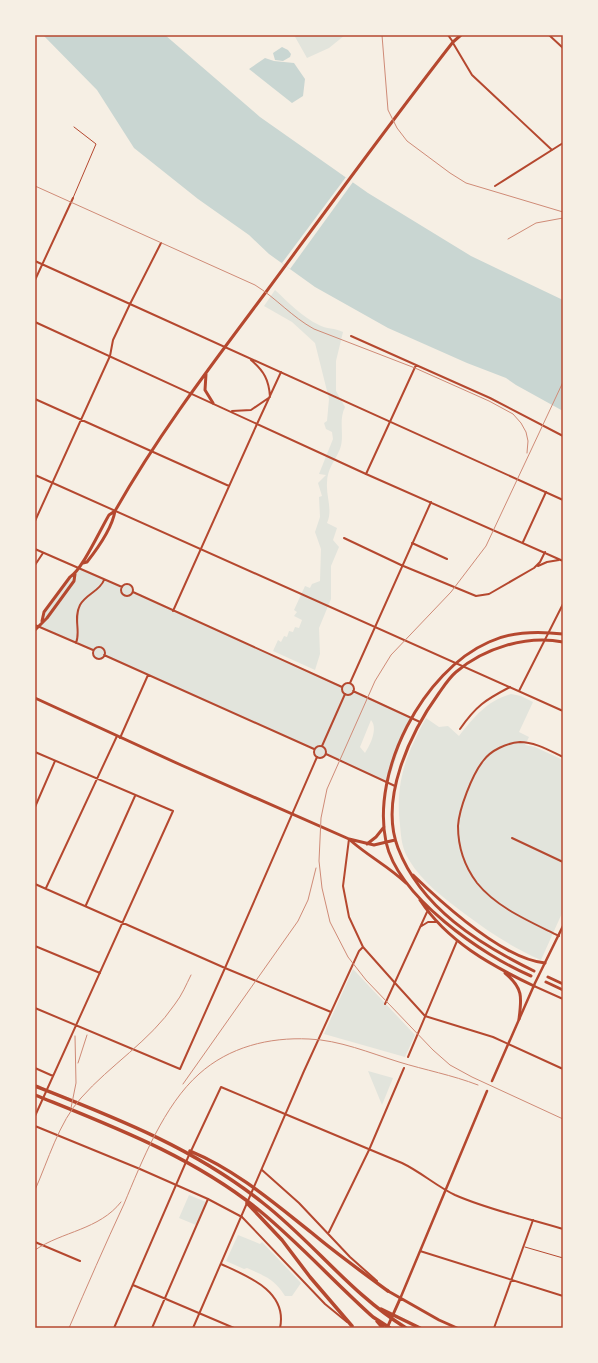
<svg xmlns="http://www.w3.org/2000/svg" width="598" height="1363" viewBox="0 0 598 1363" font-family="'Space Grotesk',sans-serif">
  <style>
    .green { fill: #e2e4dc; fill-rule: evenodd }
    .water { fill: #c9d6d2 }
    .pier { fill: #f6efe4 }
    .lines { fill: none; stroke-linecap: round; stroke-linejoin: round }
    .service { stroke: #b5482f; stroke-width: 1 }
    .minor { stroke: #b5482f; stroke-width: 2 }
    .tertiary { stroke: #b5482f; stroke-width: 2 }
    .secondary { stroke: #b5482f; stroke-width: 2.5 }
    .primary { stroke: #b5482f; stroke-width: 3 }
    .motorway { stroke: #b5482f; stroke-width: 3.5 }
    .rail { stroke: #cf8b77; stroke-width: 1 }
    .neatline { fill: none; stroke: #b5482f; stroke-width: 1.5 }
  </style>
  <rect width="100%" height="100%" fill="#f6efe4"/>
  <path class="green" d="M294 35H345L329 48 307 58Z
    M275 290C288 302 302 317 319 325 326 329 335 328 343 332L336 361V391L345 407C338 421 345 436 340 449 335 461 327 469 327 483 326 497 333 510 327 523L337 528 333 540 339 547 331 566V599L319 628 320 654 315 670 273 651 278 640 281 642 284 636 287 637 289 631 293 632 295 627 299 628 302 620 294 616 297 612 294 610 305 586 310 588 312 584 320 581 321 549 315 532 320 517 319 497 322 496 318 483 326 475 319 474 333 439 332 432 326 429 324 423 327 421 329 399 315 343 292 322 264 306Z
    M79 568 121 587 125 584H130L133 587V592L342 686 346 683H350L353 687V691L412 717 405 730 388 783 326 754 322 758H318L314 754V749L104 655 101 659H96L93 655V650L38 626 42 621V618L70 577ZM371 720C378 728 371 744 365 753L360 747Z
    M511 694 521 696 533 702 519 732 529 737 525 745 535 747 563 760V911L541 960C513 948 489 932 465 914 445 899 422 882 409 860 402 849 401 837 400 825 395 782 406 755 426 718L439 727 448 726 459 736C475 716 487 701 511 694Z
    M353 969 415 1035 405 1057 324 1034Z
    M368 1071 393 1078 382 1105Z
    M189 1195 206 1202 196 1225 179 1218Z
    M238 1235 260 1244 262 1242 301 1283 292 1296H285C274 1278 264 1276 247 1268L244 1269 226 1261Z"/>
  <path class="water" d="M43 35H165L260 117 368 193 471 256 563 300V411L516 385 506 378 467 363 388 328 315 287 269 254 249 235 198 199 134 148 97 90Z
    M282 47 288 50 291 54 290 57 283 61 275 60 273 53Z
    M265 58 274 61 294 63 305 79 303 96 292 103 249 69Z"/>
  <path class="pier" d="M346 177 353 182 290 269 282 263Z"/>
  <g class="lines">
    <path class="service" d="M73 198 96 144 74 127
      M525 1247 563 1258"/>
    <path class="minor" d="M453 43 472 75 552 150
      M495 186 563 143
      M35 261 130 304 161 243
      M35 280 73 198
      M351 336 490 398 563 436
      M35 399 229 486
      M366 474 416 365
      M35 521 110 356
      M344 538 401 565
      M523 542 546 492
      M412 543 447 559
      M35 549 122 587
      M35 565 43 553
      M121 590a6 6 0 1 1 12 0a6 6 0 1 1-12 0Z
      M133 592 342 687
      M173 611 257 424
      M35 625 93 650
      M76 643C81 631 73 619 80 605 86 594 100 591 104 580
      M93 653a6 6 0 1 1 12 0a6 6 0 1 1-12 0Z
      M104 655 314 749
      M342 689a6 6 0 1 1 12 0a6 6 0 1 1-12 0Z
      M353 691 420 722
      M519 691 563 604
      M460 729C476 706 485 700 510 687
      M120 738 148 675
      M314 752a6 6 0 1 1 12 0a6 6 0 1 1-12 0Z
      M35 752 173 811 35 1116
      M326 754 395 786
      M35 807 55 761
      M512 838 563 862
      M35 884 225 968 180 1069 35 1008
      M46 888 117 736
      M86 905 135 796
      M420 927 428 922H436
      M559 936C531 922 497 908 477 883 465 867 458 847 458 826 459 809 472 775 483 761 491 750 507 743 520 742 535 742 550 751 563 757
      M35 946 100 973
      M385 1004 427 912
      M408 1057 457 941
      M35 1068 53 1076
      M191 1151 221 1087 285 1114
      M262 1170 299 1203 350 1257 377 1281
      M242 1217 325 1304 347 1322
      M329 1232 369 1150 404 1068
      M35 1242 80 1261
      M420 1251 563 1296
      M221 1264C247 1276 288 1291 280 1328
      M133 1285 234 1328
      M114 1328 189 1155
      M152 1328 208 1199
      M494 1328 533 1220"/>
    <path class="tertiary" d="M448 35 453 42
      M549 35 563 48
      M35 322 366 474 563 561
      M110 356 113 340 130 304 563 500
      M232 411 251 410 270 397C269 380 264 371 251 360
      M257 424 281 372
      M35 475 563 711
      M401 565 476 596 489 594 534 568 540 562 545 552
      M538 566 547 562 559 560
      M350 683 431 502
      M322 746 345 694
      M317 757 225 968 331 1012
      M349 839 343 886 349 917 363 947 395 983 425 1016 493 1037 563 1069
      M534 986 563 999
      M285 1114 402 1163C421 1172 436 1186 455 1195 489 1210 527 1218 563 1229
      M35 1126 140 1169 208 1199 242 1217
      M193 1328 304 1071 359 951 363 947"/>
    <path class="secondary" d="M492 1081 535 983 563 926
      M400 1299 487 1091"/>
    <path class="primary" d="M206 374 205 390 213 403
      M83 563 87 562C98 548 112 529 115 511
      M42 621 44 612 70 577C82 570 100 530 109 515L115 511C159 433 213 363 266 292 328 208 389 124 453 42L461 35
      M35 630 47 618 74 581 75 574
      M35 698 181 765 349 839 374 845 395 840
      M350 840C368 856 388 866 406 883
      M367 844 376 837 384 827
      M413 875C443 904 503 959 545 963
      M420 900C447 941 490 965 534 986
      M534 971C479 944 421 908 398 848 379 799 410 733 439 693 444 686 449 678 456 672 484 648 526 635 563 642
      M505 973C523 988 522 997 519 1019
      M531 976C482 955 398 897 386 842 371 771 423 671 489 642 512 631 538 631 563 634
      M548 977 563 984
      M546 982 563 990
      M388 1291 439 1320 457 1328
      M387 1328 400 1299"/>
    <path class="motorway" d="M35 1086C116 1118 194 1148 263 1203 313 1242 351 1294 406 1328
      M35 1095C114 1127 194 1157 260 1211 300 1244 335 1283 373 1317L390 1328
      M190 1151C236 1170 274 1203 312 1233 337 1254 362 1272 388 1291
      M247 1203 282 1240 310 1277 352 1326
      M381 1309 420 1328
      M377 1321 383 1328"/>
    <path class="rail" d="M382 35 388 110 397 128 407 141 450 173 466 183 563 212
      M35 186 255 285C276 298 292 317 314 329L415 368 489 401 513 414 521 423 526 432 528 441 527 453
      M508 239 536 223 563 218
      M563 382 486 546 451 592 391 655 375 681 327 789 321 818 319 861 322 888 330 922 348 957 366 980 433 1050 450 1065 472 1077 563 1119
      M78 1063 87 1035
      M183 1084 298 921 308 900 316 868
      M71 1108 76 1083 75 1036
      M35 1190C48 1161 59 1122 81 1098 110 1065 150 1041 175 1004 182 995 186 985 191 975
      M35 1250C63 1231 99 1230 121 1202
      M69 1328C87 1286 105 1245 124 1204 142 1161 164 1105 199 1074 229 1047 269 1037 309 1039 339 1040 370 1053 399 1062 425 1070 452 1075 478 1085"/>
  </g>
  <rect width="598" height="1363" fill="none" stroke="#f6efe4" stroke-width="72"/>
  <rect x="36" y="36" width="526" height="1291" class="neatline"/>
</svg>
